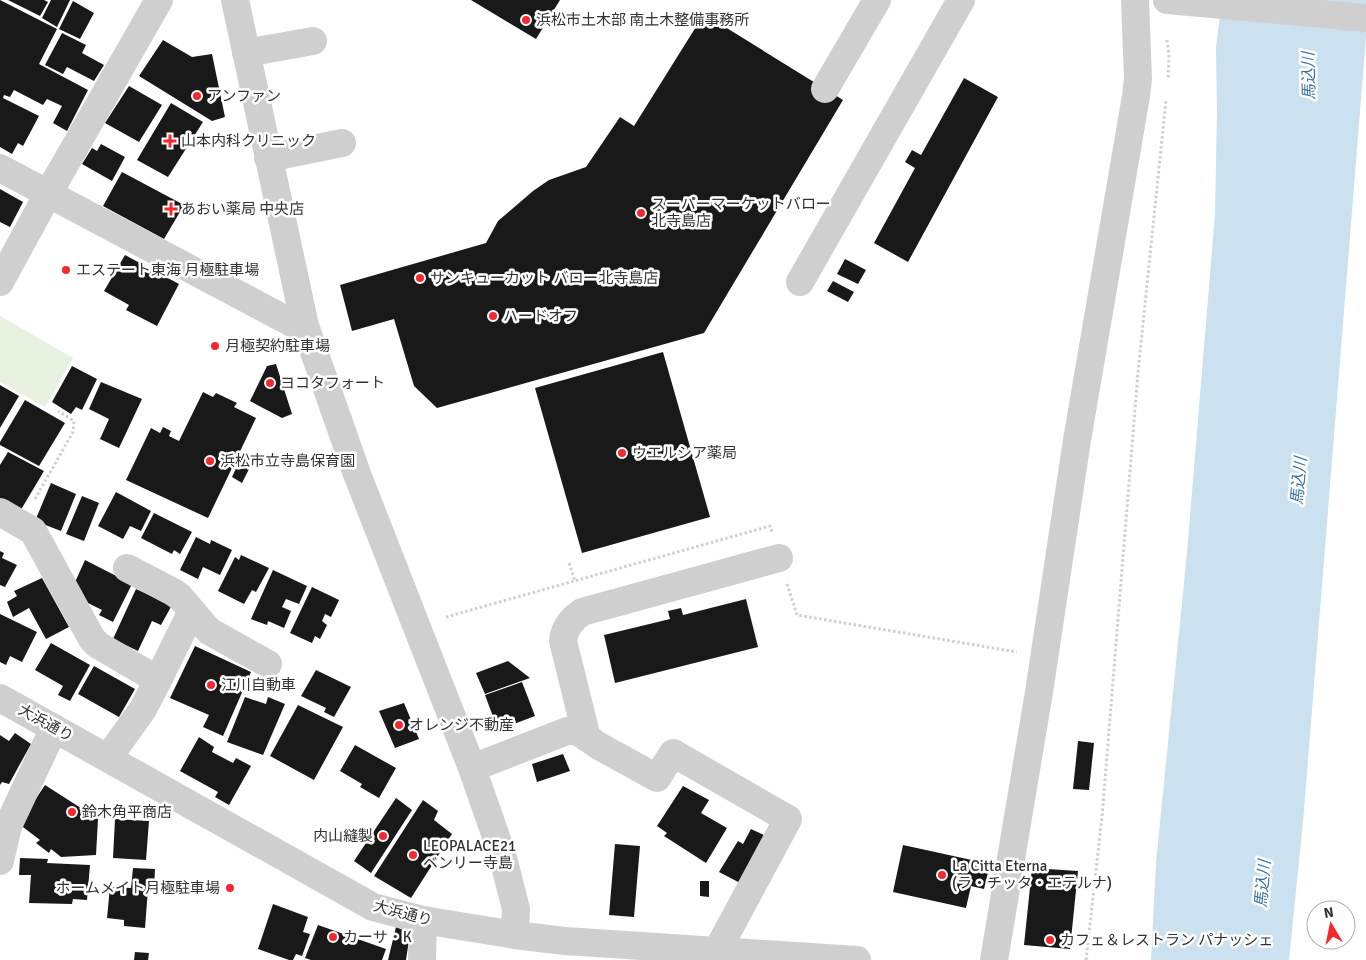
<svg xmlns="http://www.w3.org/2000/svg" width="1366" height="960" viewBox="0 0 1366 960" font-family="Signika,'Noto Sans JP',sans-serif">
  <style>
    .green { fill: #e8f0e0 }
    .water { fill: #cbe1f0 }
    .building { fill: #191919 }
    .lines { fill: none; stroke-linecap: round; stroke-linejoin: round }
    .path { stroke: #cfcfcf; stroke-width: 3; stroke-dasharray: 2.5 2.5; stroke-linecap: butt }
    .minor { stroke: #cfcfcf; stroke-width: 28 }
    .poi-dot { fill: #f52830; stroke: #fff; stroke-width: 2 }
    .labels { text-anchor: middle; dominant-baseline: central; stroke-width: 5; stroke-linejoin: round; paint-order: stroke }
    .poi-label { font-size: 15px; fill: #323232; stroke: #fff; text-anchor: start }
    .street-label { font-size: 15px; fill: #323232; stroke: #fff }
    .water-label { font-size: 16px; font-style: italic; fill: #37729e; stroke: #fff }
  </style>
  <rect width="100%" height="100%" fill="#fff"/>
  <path class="green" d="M0 316 73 358 45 407 0 382Z"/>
  <path class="water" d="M1222 0H1366V37L1303 822 1289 960H1151L1156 863 1187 553 1215 214 1217 112 1216 47Z"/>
  <path class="building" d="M0 0 57 29 39 64 88 90 67 131 53 123 62 106 47 99 43 105 14 90 10 97 4 95 3 98 39 116 23 146 18 143 12 154 0 147Z
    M8 0H44L48 2 40 16Z
    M51 0H70L57 27 42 18Z
    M471 0H560L536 39Z
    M73 1 94 13 80 39 59 29Z
    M704 14 843 100 704 333 437 408 414 386 394 319 352 331 340 285 486 243 498 221 533 191 549 180 586 167 620 117 634 126Z
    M62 33 86 45 82 53 104 65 94 81 67 67 63 74 45 65Z
    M163 40 192 57 212 54 225 117 212 121 139 76Z
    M964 78 998 97 908 262 874 243 915 168 905 162 912 150 921 155Z
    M129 86 162 105 139 142 105 123Z
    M171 103 203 122 168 177 137 160Z
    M101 144 125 157 112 181 82 164 92 148 97 151Z
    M122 172 184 205 164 239 103 206Z
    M0 189 23 202 10 227 0 222Z
    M125 255 179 284 157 326 126 310 129 305 104 291Z
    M845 259 866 270 858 284 837 274Z
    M833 281 854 292 848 302 827 291Z
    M663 352 710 517 582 553 535 388Z
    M276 364 292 414 282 418 250 401 267 366Z
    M72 366 97 379 82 410 76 407 71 414 52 402Z
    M101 382 142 399 119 448 100 439 109 419 89 409Z
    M0 385 19 396 0 428Z
    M203 392 213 397 216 393 237 403 234 407 256 418 208 518 126 480 151 428 160 433 163 427 171 431 169 436 179 441Z
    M25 400 65 423 39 466 0 445V442Z
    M8 452 44 471 19 513 0 502V465Z
    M238 464 249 469 242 483 232 477Z
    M51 483 76 494 61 531 35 521Z
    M116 492 151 511 141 531 130 526 123 539 98 526Z
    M82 496 99 503 84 541 66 534Z
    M154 513 192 532 180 554 174 550 172 554 141 538Z
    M196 537 210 544 211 540 232 550 220 575 203 567 198 579 180 570Z
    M0 551 4 553 2 558 17 565 5 587 0 585Z
    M241 555 269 568 256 592 252 590 244 604 218 591 235 557 239 560Z
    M85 560 132 584 113 622 99 615 102 610 74 596 71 591Z
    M273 570 307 586 299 604 286 599 282 607 291 611 284 628 268 621 267 625 251 619Z
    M42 578 69 627 46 639 29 608 13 617 7 602 17 596 14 591Z
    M312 587 339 600 331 617 325 614 322 621 327 625 320 639 315 636 312 643 290 633Z
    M136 589 172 605 161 625 152 621 138 651 113 639Z
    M746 599 758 647 615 683 604 635 670 619 668 611 681 608 683 615Z
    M0 614 37 632 22 662 10 656 6 665 0 662Z
    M51 643 90 665 70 701 58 695 63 686 35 670Z
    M195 646 251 672 223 736 203 727 209 715 170 698Z
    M508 661 530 678 485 694 476 673Z
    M94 666 135 689 119 717 78 694Z
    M316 670 351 687 334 717 324 712 326 708 301 696Z
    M522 682 535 716 498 730 485 695Z
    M245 697 266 704 268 697 285 704 263 755 227 742Z
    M404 703 419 739 395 748 379 711Z
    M298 705 343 727 314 780 270 756Z
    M15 733 31 744 9 784 2 782 0 785V735L9 741Z
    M199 737 214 747 212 752 233 763 236 758 251 766 229 805 215 797 218 792 180 771Z
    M1078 741 1094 743 1089 790 1073 789Z
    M355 745 396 768 379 798 360 787 362 784 340 771Z
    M563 754 570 771 537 782 532 764Z
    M45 785 98 819 96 855 61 857 51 849 49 853 36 843 40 840 19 824Z
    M683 786 709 800 701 813 727 828 706 863 664 836 667 833 657 826Z
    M396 798 412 810 371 873 354 861Z
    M423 800 438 811 434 820 452 834 411 898 374 876Z
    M115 819 149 821 146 860 113 858Z
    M751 829 766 836 742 884 719 872 738 841 743 844Z
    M615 844 640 846 634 917 609 915Z
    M903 845 990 864 984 889 971 886 966 908 893 892Z
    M20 858 48 859 47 863 90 865 87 900 73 899 72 904 29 903 31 875H19Z
    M133 868 155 869 154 890 148 889 145 928 124 926V920L107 918 110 887 131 888Z
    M1032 868 1078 871 1070 949 1024 945Z
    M700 881H709V897L700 896Z
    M273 904 308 917 303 932 310 934 302 956 296 954 293 960H289L258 949Z
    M318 925 386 949 382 960H311L305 958Z
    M396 927 410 933 406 960H388Z
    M135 952 149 953 148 960H134Z"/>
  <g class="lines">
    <path class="path" d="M1167 40 1169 57 1168 79
      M35 499 73 432 74 421 58 411
      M569 563 575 581
      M787 584 797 615 1017 652
      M446 617 770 526 772 532
      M1086 960 1102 817 1138 372 1166 100"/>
    <path class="minor" d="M235 0 305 326 357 474 472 768 502 854 516 909 515 935
      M1167 0 1366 18
      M246 53 313 41
      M825 89 877 0
      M268 158 342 143
      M0 168 307 331
      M0 282 48 194 159 0
      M800 282 961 0
      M0 512 33 531 92 639 98 645 158 680 143 709 108 758
      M127 568 173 592 180 597 209 631 268 664
      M158 680 192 611
      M0 698 373 907 423 920 515 935 565 941 857 960
      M587 738 563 641C564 628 572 619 582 612L779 558
      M472 768 567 731H577L599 746 657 778 673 753 788 819 717 951
      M0 861 8 826 54 728
      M422 960 423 920
      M994 960 1039 692 1077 440 1136 96 1138 79 1135 0"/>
  </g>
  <g class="poi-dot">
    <circle cx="526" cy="20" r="5"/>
    <circle cx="197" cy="96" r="5"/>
    <path d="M167.5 133.5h5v5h5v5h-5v5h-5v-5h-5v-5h5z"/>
    <path d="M168.5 201.5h5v5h5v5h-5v5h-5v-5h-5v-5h5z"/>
    <circle cx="641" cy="213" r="5"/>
    <circle cx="66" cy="270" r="5"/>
    <circle cx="420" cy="278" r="5"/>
    <circle cx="493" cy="316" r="5"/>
    <circle cx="215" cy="346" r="5"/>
    <circle cx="270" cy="383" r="5"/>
    <circle cx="622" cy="453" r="5"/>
    <circle cx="210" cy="461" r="5"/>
    <circle cx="211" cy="685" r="5"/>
    <circle cx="399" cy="725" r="5"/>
    <circle cx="72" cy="812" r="5"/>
    <circle cx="383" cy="836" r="5"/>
    <circle cx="413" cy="855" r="5"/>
    <circle cx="942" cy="875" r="5"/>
    <circle cx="230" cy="888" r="5"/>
    <circle cx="333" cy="937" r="5"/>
    <circle cx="1050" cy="940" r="5"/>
  </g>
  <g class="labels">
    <g class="poi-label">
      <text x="536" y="20">浜松市土木部 南土木整備事務所</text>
      <text x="207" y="96">アンファン</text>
      <text x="181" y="141">山本内科クリニック</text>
      <text x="651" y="204">スーパーマーケットバロー<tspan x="651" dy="17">北寺島店</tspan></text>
      <text x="181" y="209">あおい薬局 中央店</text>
      <text x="76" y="270">エステート東海 月極駐車場</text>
      <text x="430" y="278">サンキューカット バロー北寺島店</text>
      <text x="503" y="316">ハードオフ</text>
      <text x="225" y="346">月極契約駐車場</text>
      <text x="280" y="383">ヨコタフォート</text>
      <text x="632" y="453">ウエルシア薬局</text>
      <text x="220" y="461">浜松市立寺島保育園</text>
      <text x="221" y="685">江川自動車</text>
      <text x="409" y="725">オレンジ不動産</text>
      <text x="82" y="812">鈴木角平商店</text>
      <text x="373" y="836" text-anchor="end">内山縫製</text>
      <text x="423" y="846">LEOPALACE21<tspan x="423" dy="17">ベンリー寺島</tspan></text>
      <text x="952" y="866">La Citta Eterna<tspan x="952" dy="17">(ラ・チッタ・エテルナ)</tspan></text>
      <text x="220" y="888" text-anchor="end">ホームメイト月極駐車場</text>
      <text x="343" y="937">カーサ・K</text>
      <text x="1060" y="940">カフェ＆レストラン パナッシェ</text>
    </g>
    <g class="street-label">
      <text transform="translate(46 723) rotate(29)">大浜通り</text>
      <text transform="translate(403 913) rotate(15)">大浜通り</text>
    </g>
    <g class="water-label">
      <text transform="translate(1309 76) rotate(-91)">馬込川</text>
      <text transform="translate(1299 481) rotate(-85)">馬込川</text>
      <text transform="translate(1263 884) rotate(-85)">馬込川</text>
    </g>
  </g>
  <g transform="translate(1331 925) rotate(350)"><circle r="24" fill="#ffffff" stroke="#adadad"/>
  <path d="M0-4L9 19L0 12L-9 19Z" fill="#f52830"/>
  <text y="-8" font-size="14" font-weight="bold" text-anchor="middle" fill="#323232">N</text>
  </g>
</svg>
